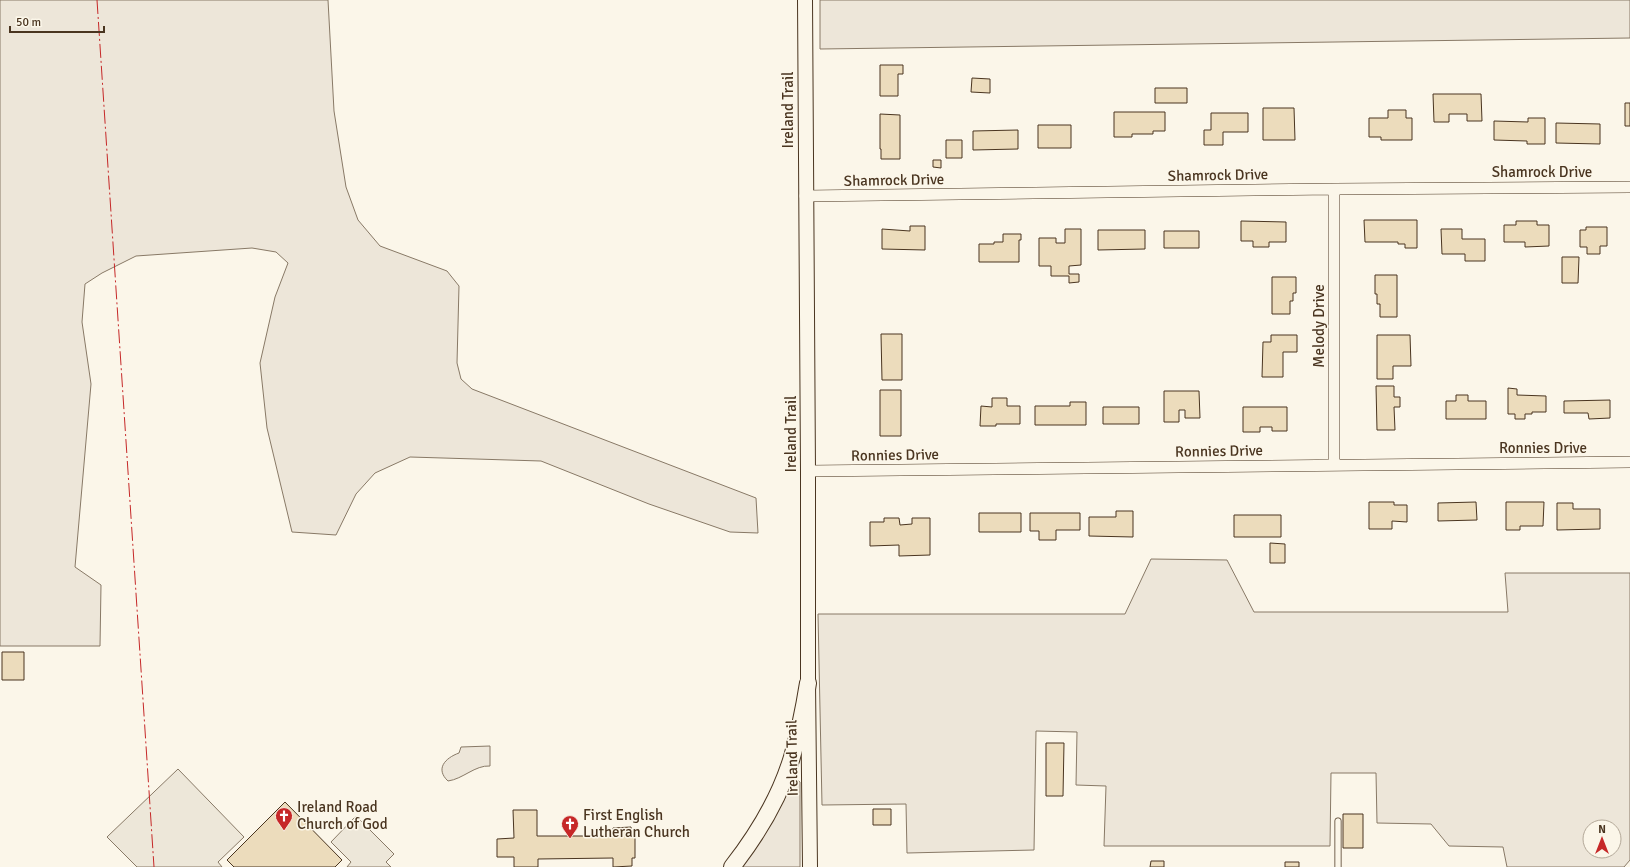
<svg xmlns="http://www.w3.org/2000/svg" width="1630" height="867" viewBox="0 0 1630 867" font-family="Signika,sans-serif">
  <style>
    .green { fill: #ede6d9; stroke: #887966; fill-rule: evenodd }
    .parking { fill: #ede7d9; stroke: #887966 }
    .building { fill: #ecdcbc; stroke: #4a3520 }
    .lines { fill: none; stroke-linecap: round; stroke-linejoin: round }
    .service-casing { stroke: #4a3520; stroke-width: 7 }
    .minor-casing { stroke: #4a3520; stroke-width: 12 }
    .tertiary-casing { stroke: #4a3520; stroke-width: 16 }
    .secondary-casing { stroke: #4a3520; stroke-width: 18 }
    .service { stroke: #fbf6e9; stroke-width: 5.5 }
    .minor { stroke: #fbf6e9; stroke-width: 11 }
    .tertiary { stroke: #fbf6e9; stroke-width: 14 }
    .secondary { stroke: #fbf6e9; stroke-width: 16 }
    .power { stroke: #c62828; stroke-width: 1; stroke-dasharray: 14 3 2 3; stroke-linecap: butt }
    .labels { text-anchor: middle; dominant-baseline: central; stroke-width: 3; stroke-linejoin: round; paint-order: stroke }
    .street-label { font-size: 15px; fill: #4a3520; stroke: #fbf6e9 }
    .poi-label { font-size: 15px; fill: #4a3520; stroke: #fbf6e9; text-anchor: start }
  </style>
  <rect width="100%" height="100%" fill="#fbf6e9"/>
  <path class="green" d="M0 0H328L334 111 346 187 358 220 380 246 447 271 459 286 457 363 461 379 472 389 756 498 758 533 730 532 649 504 541 461 410 457 375 473 356 494 336 535 292 532 267 428 260 363 275 297 288 263 276 252 252 248 136 256 102 273 85 284 82 322 91 384 75 567 101 585 100 646H0Z
    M820 0H1630V38L820 49Z
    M1151 559 1227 560 1254 612H1508L1505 573H1630V860L1624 867H1507L1503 847 1449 846 1431 824 1377 823 1376 773H1331L1330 846H1104L1106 786 1076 785 1077 732 1036 731 1034 850 907 853 906 804 822 805 818 614H1125ZM1590 827H1614V851H1590Z
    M490 746V766C475 765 463 779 448 781 435 769 445 758 459 753L461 747Z
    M792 776 800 782V867H742Z"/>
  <path class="parking" d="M178 769 244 837 218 862 222 867H137L107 837Z
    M356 816 394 854 386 862 391 867H347L351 862 331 842Z"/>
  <path class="building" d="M880 65H903V74H898V96H880Z
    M972 78 990 79V93L971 92Z
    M1155 88H1187V103H1155Z
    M1433 94H1481L1482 121H1467V114H1449V122H1434Z
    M1625 103H1630V126H1625Z
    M1263 108H1294L1295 140H1263Z
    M1388 110H1406V118H1412V140H1381V137H1369V118H1388Z
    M1114 112H1165V131H1153V134H1132V137H1114Z
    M1211 113H1248V132H1223V145H1204V130H1211Z
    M880 114 900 115V159H881V149H880Z
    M1528 118H1545V144H1527V141L1494 140V121L1528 122Z
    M1556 123 1600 124V144L1556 143Z
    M1038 125H1071V148H1038Z
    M1018 130V149L973 150V131Z
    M946 140H962V158H946Z
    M933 160H941V168L933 167Z
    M1364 220H1417V248H1405V244H1398V242H1365Z
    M1241 221 1286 222V242H1269V247H1253V241H1241Z
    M1516 221H1537V225H1549V246L1525 247V242H1504V225H1516Z
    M910 226H925V250L882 249V229L910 231Z
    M1586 227H1607V246H1600V254H1587V247H1580V230H1586Z
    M1065 229H1081V265L1069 266V274H1079V282L1069 283V276H1051V266H1039V238H1056V243H1065Z
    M1441 229H1462V239H1485V261H1465V254H1442Z
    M1098 230H1145V249L1098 250Z
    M1164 231H1199V248H1164Z
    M1003 234H1021V240H1019V262H979V244H994V242H1003Z
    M1562 257H1579L1578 283H1562Z
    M1375 275H1397V317H1380V304H1377V294H1375Z
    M1272 277H1296V293H1293V301H1290V314H1272Z
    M881 334H902V380H882Z
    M1271 335H1297V352H1283V377H1262L1263 342H1271Z
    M1377 335H1410L1411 366H1393V379H1377Z
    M1376 386H1394V397H1400V407H1394L1395 430H1377Z
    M1508 388 1517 389V395L1546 396V412H1532V414H1525V419H1515V414H1508Z
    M880 390H901V436H880Z
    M1164 391H1199L1200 418H1185V410H1179V422H1164Z
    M1456 395H1468V401H1486V419H1446V401H1456Z
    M992 398H1007V406H1020V424H996V426H980L981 406 992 407Z
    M1610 400V418L1589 419 1588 413H1564V401Z
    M1070 402H1086V425H1035V406H1070Z
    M1103 407H1139V424H1103Z
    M1243 407H1287V431H1272V427H1260V432H1243Z
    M1369 502H1394V505H1407V522L1392 521V529H1369Z
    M1476 502 1477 520 1438 521V503Z
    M1506 502H1544L1543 526H1520V530H1506Z
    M1557 503H1573V509H1600V529L1557 530Z
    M1116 511H1133V537L1089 536V517H1116Z
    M979 513H1021V532H979Z
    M1030 513H1080V530H1056V540H1039V531H1030Z
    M1234 515H1281V537H1234Z
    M884 518H899L900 525 912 524V518H930V555L899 556V545L870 546V522H884Z
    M1270 543 1285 544V563H1270Z
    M2 652H24V680H2Z
    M1046 743H1064L1063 796H1046Z
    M285 802 342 860 335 867H234L227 860Z
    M873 809H891V825H873Z
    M513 810H537V836H613V828L631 827 632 836H635V858H632V866L613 867V858L538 859V867H514V857H497V839L514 838Z
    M1343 814H1363V848H1343Z
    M1151 861H1164V867H1150Z
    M1285 862H1299V867H1285Z"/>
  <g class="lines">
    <g class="service-casing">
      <path id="service" d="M1338 821V867"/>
    </g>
    <g class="minor-casing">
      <path id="minor" d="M805 196 1334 189 1630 187
        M1334 464V189
        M808 471 1630 462"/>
    </g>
    <g class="tertiary-casing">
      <path id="tertiary" d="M805 0 808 471V683L810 867"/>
    </g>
    <g class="secondary-casing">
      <path id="secondary" d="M732 867C757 835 780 797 792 757 799 733 804 708 808 683"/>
    </g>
    <use href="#service" class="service"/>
    <use href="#minor" class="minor"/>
    <use href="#tertiary" class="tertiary"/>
    <use href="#secondary" class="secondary"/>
    <path class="power" d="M97 0 154 867"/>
  </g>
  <defs>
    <g id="church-pin" transform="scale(0.9)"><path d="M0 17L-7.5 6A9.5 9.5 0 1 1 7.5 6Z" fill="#c62828" stroke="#fbf6e9"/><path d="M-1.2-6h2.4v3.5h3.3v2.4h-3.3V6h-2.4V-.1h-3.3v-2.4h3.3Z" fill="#fff"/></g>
  </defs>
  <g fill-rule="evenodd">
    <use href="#church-pin" x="284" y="816"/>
    <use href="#church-pin" x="570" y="824"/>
  </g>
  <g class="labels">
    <g class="street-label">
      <text transform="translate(788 110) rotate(-90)">Ireland Trail</text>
      <text x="1542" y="172">Shamrock Drive</text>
      <text transform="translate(1218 175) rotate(-1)">Shamrock Drive</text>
      <text transform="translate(894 180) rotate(-1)">Shamrock Drive</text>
      <text transform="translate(1319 326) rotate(-90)">Melody Drive</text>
      <text transform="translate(791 434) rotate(-90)">Ireland Trail</text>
      <text x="1543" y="448">Ronnies Drive</text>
      <text transform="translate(1219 451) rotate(-1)">Ronnies Drive</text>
      <text transform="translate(895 455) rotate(-1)">Ronnies Drive</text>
      <text transform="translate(792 758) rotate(-91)">Ireland Trail</text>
    </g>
    <g class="poi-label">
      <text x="297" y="807">Ireland Road<tspan x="297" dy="17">Church of God</tspan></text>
      <text x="583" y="815">First English<tspan x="583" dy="17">Lutheran Church</tspan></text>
    </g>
  </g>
  <g transform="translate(1602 839)"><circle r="19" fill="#fbf6e9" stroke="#b4a999"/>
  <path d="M0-3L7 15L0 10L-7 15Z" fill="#c62828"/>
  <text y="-6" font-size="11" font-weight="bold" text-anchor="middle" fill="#4a3520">N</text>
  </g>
  <path d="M10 26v6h94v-6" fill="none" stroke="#4a3520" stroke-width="2"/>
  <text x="16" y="26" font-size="12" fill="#4a3520" stroke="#fbf6e9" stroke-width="3" paint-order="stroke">50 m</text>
</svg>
